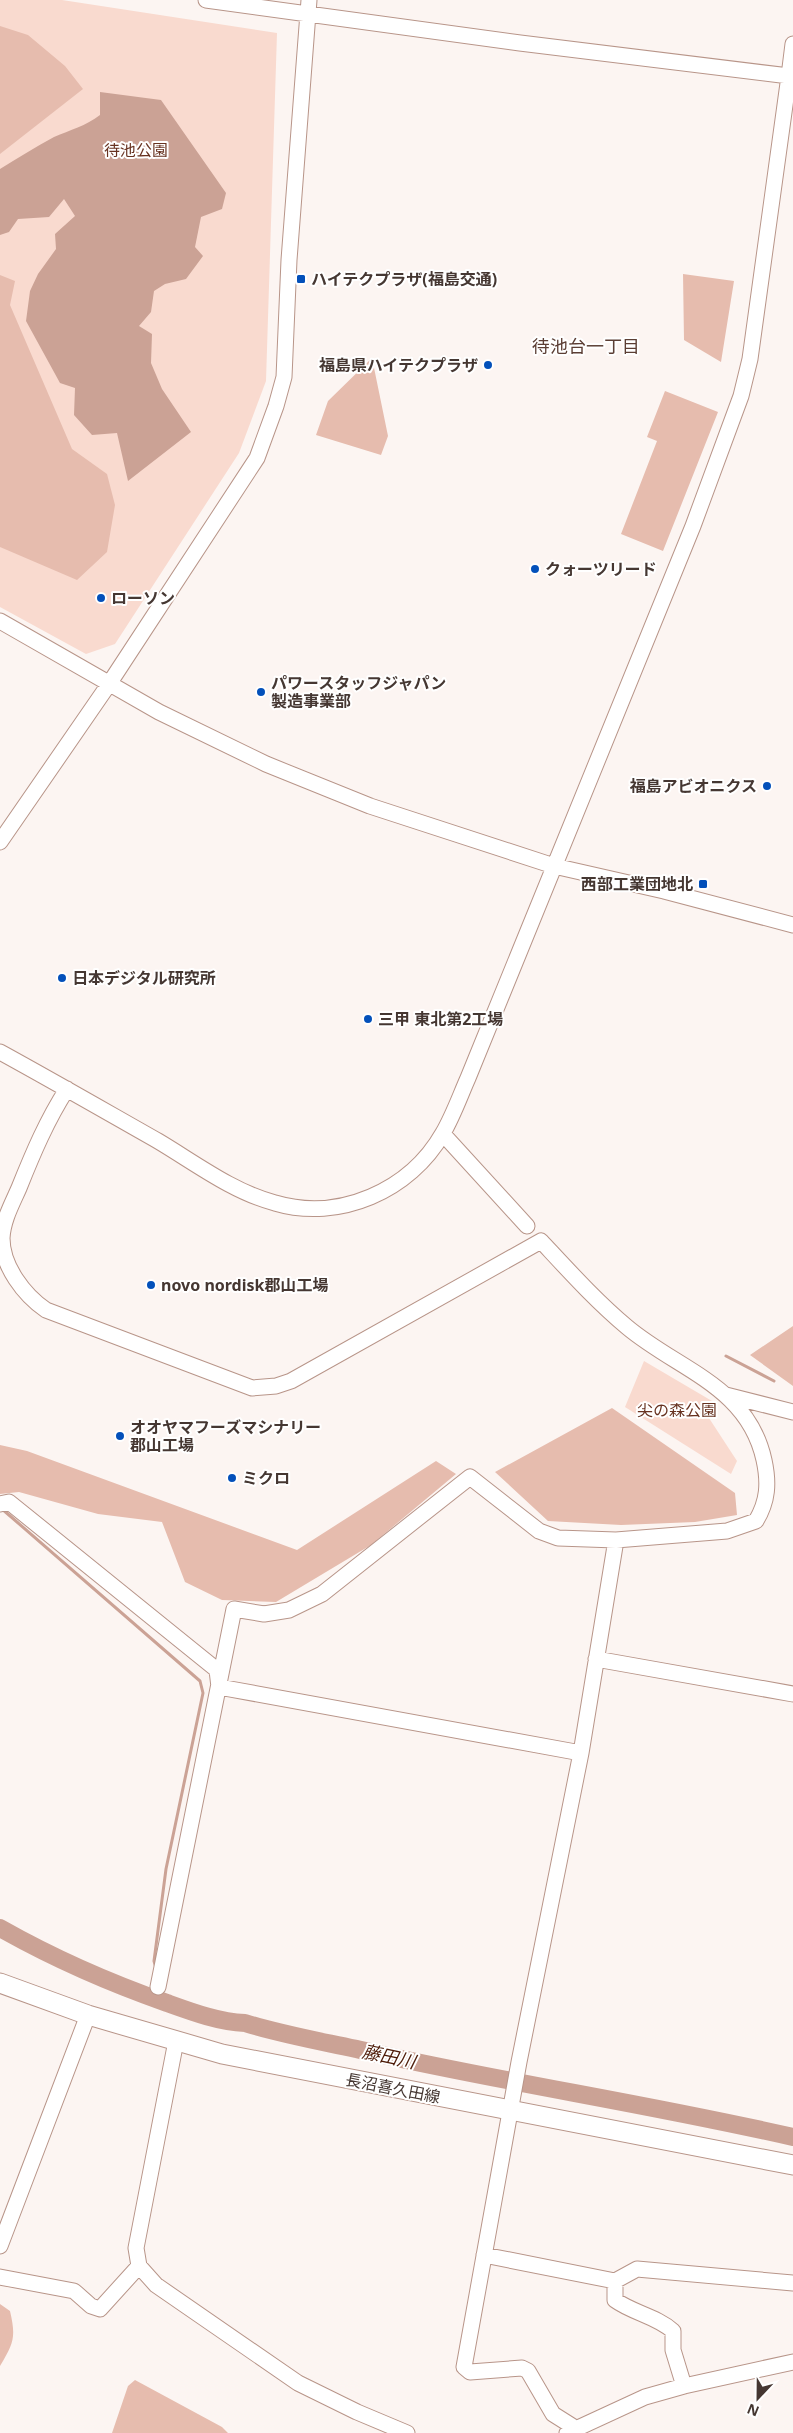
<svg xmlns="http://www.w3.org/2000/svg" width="793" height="2433" viewBox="0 0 793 2433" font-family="'Noto Sans','Noto Sans JP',sans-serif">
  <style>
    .green { fill: #f9dacf }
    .forest { fill: #e6bcae }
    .water { fill: #cba295 }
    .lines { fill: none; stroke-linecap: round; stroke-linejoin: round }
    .stream { stroke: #cba295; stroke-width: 3 }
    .river { stroke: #cba295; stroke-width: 18 }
    .minor-casing { stroke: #b89589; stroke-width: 17 }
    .major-casing { stroke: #b89589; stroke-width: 21 }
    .minor { stroke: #fff; stroke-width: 15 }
    .major { stroke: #fff; stroke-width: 19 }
    .poi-dot { fill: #0350ba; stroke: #fff; stroke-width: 2 }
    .labels { text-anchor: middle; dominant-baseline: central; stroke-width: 4; stroke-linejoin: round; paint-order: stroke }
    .park-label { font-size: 16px; fill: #673220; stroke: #fff }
    .poi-label { font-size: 16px; font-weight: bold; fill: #453732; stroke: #fff; text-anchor: start }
    .street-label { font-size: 16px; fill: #453732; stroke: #fff }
    .neighbourhood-label { font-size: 18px; fill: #5b3e34; stroke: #fff }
    .water-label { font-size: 18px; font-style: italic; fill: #4d1a07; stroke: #fff }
  </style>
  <rect width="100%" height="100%" fill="#fcf5f2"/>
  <path class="green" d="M0 0H62L277 33 266 381 239 453 115 644 86 654 0 607Z
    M644 1361 712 1401 707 1415 737 1461 731 1474 625 1407Z"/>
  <path class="forest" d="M0 26 28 35 65 66 83 89 0 154Z
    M683 274 734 281 721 362 684 340Z
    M0 275 15 281 10 305 72 449 107 474 115 505 107 552 77 580 0 547Z
    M372 358 388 436 381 455 316 435 328 401Z
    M665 391 718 412 663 551 621 534 657 441 647 437Z
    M793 1326V1386L750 1355Z
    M612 1408 735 1493 737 1515 695 1522 621 1525 548 1521 495 1472Z
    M0 1445 27 1451 297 1550 436 1461 456 1474 371 1545 276 1602 222 1600 185 1582 162 1522 98 1514 19 1492 0 1494Z
    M0 2304 10 2311C16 2337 14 2343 0 2366Z
    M135 2380 222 2427 228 2433H112L128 2386Z"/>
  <path class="water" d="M100 92 161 100 226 193 222 209 201 217 195 247 203 256 186 279 165 284 154 291 151 312 139 326 152 334 151 363 162 389 191 432 128 481 117 433 92 435 74 415 75 388 60 383 26 321 30 291 38 274 56 249 55 234 75 216 64 199 49 217 18 219 9 232 0 235V169C18 158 35 147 54 137 70 130 86 126 100 115Z"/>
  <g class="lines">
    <path class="stream" d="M726 1356 774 1381
      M2 1509 200 1681 203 1693 166 1869 154 1961 156 1968"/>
    <path class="river" d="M0 1928C53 1958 110 1983 167 2003 192 2012 219 2022 245 2023 286 2036 331 2043 374 2053 513 2084 654 2105 793 2137"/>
    <g class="minor-casing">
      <path id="minor" d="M206 0 520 43 789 76 793 44
        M0 621 159 712 266 764 370 806 554 866 664 891 793 925
        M0 842 109 684 257 458 276 406 284 377 289 260 309 0
        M0 1052C53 1081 105 1111 158 1141 195 1163 233 1192 275 1203 339 1222 410 1191 443 1133 453 1116 460 1096 468 1078L693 526 741 396 750 359 789 76H793
        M67 1089C47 1120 33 1153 19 1188 12 1204 3 1220 2 1238 2 1266 24 1295 46 1310L252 1388 276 1386 291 1381 541 1241C569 1271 596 1301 627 1327 678 1370 748 1386 764 1460 769 1483 768 1501 756 1521L727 1531 616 1540 558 1538 539 1531 470 1477 322 1594 289 1610 264 1614 234 1609 158 1987
        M443 1134 527 1226
        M726 1395 793 1412
        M0 1504 9 1502 217 1670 219 1687 581 1753
        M596 1659 793 1694
        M176 2041 136 2248 139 2266 156 2285 298 2383 357 2412 407 2433
        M0 2246 88 2015
        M484 2255 615 2281 637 2269 793 2283
        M0 2277 74 2291 91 2306 100 2309 139 2266
        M615 2281V2300C633 2313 656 2316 673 2331V2350L684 2386
        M567 2433 645 2397 684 2386 793 2362
        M576 2433 572 2426 553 2414 528 2371 522 2368 470 2372 464 2367 519 2062 581 1753 616 1540"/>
    </g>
    <g class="major-casing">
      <path id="major" d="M0 1983 88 2015 222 2054 793 2165"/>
    </g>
    <use href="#minor" class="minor"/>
    <use href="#major" class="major"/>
  </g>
  <g class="poi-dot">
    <rect x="296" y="274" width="10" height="10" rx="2.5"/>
    <circle cx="488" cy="365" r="5"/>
    <circle cx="535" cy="569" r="5"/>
    <circle cx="101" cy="598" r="5"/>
    <circle cx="261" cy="692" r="5"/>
    <circle cx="767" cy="786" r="5"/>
    <rect x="698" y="879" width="10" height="10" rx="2.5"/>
    <circle cx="62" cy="978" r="5"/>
    <circle cx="368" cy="1019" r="5"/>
    <circle cx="151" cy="1285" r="5"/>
    <circle cx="120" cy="1436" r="5"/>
    <circle cx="232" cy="1478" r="5"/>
  </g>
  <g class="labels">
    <g class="park-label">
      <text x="136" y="150">待池公園</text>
      <text x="677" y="1410">尖の森公園</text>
    </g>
    <g class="poi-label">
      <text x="311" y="279">ハイテクプラザ(福島交通)</text>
      <text x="478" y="365" text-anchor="end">福島県ハイテクプラザ</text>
      <text x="545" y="569">クォーツリード</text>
      <text x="111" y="598">ローソン</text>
      <text x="271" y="683">パワースタッフジャパン<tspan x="271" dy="18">製造事業部</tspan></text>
      <text x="757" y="786" text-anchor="end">福島アビオニクス</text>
      <text x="693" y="884" text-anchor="end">西部工業団地北</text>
      <text x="72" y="978">日本デジタル研究所</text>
      <text x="378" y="1019">三甲 東北第2工場</text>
      <text x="161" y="1285">novo nordisk郡山工場</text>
      <text x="130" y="1427">オオヤマフーズマシナリー<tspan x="130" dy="18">郡山工場</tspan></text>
      <text x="242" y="1478">ミクロ</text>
    </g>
    <g class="street-label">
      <text transform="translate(393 2088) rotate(11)">長沼喜久田線</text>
    </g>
    <g class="neighbourhood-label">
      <text x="586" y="346">待池台一丁目</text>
    </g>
    <g class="water-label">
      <text transform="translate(389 2056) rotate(12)">藤田川</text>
    </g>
  </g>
  <g transform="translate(758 2398) rotate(202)" stroke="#ffffff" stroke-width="4" paint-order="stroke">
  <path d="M0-4L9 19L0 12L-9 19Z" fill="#453732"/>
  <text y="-8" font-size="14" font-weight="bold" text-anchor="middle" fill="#453732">N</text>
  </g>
</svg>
